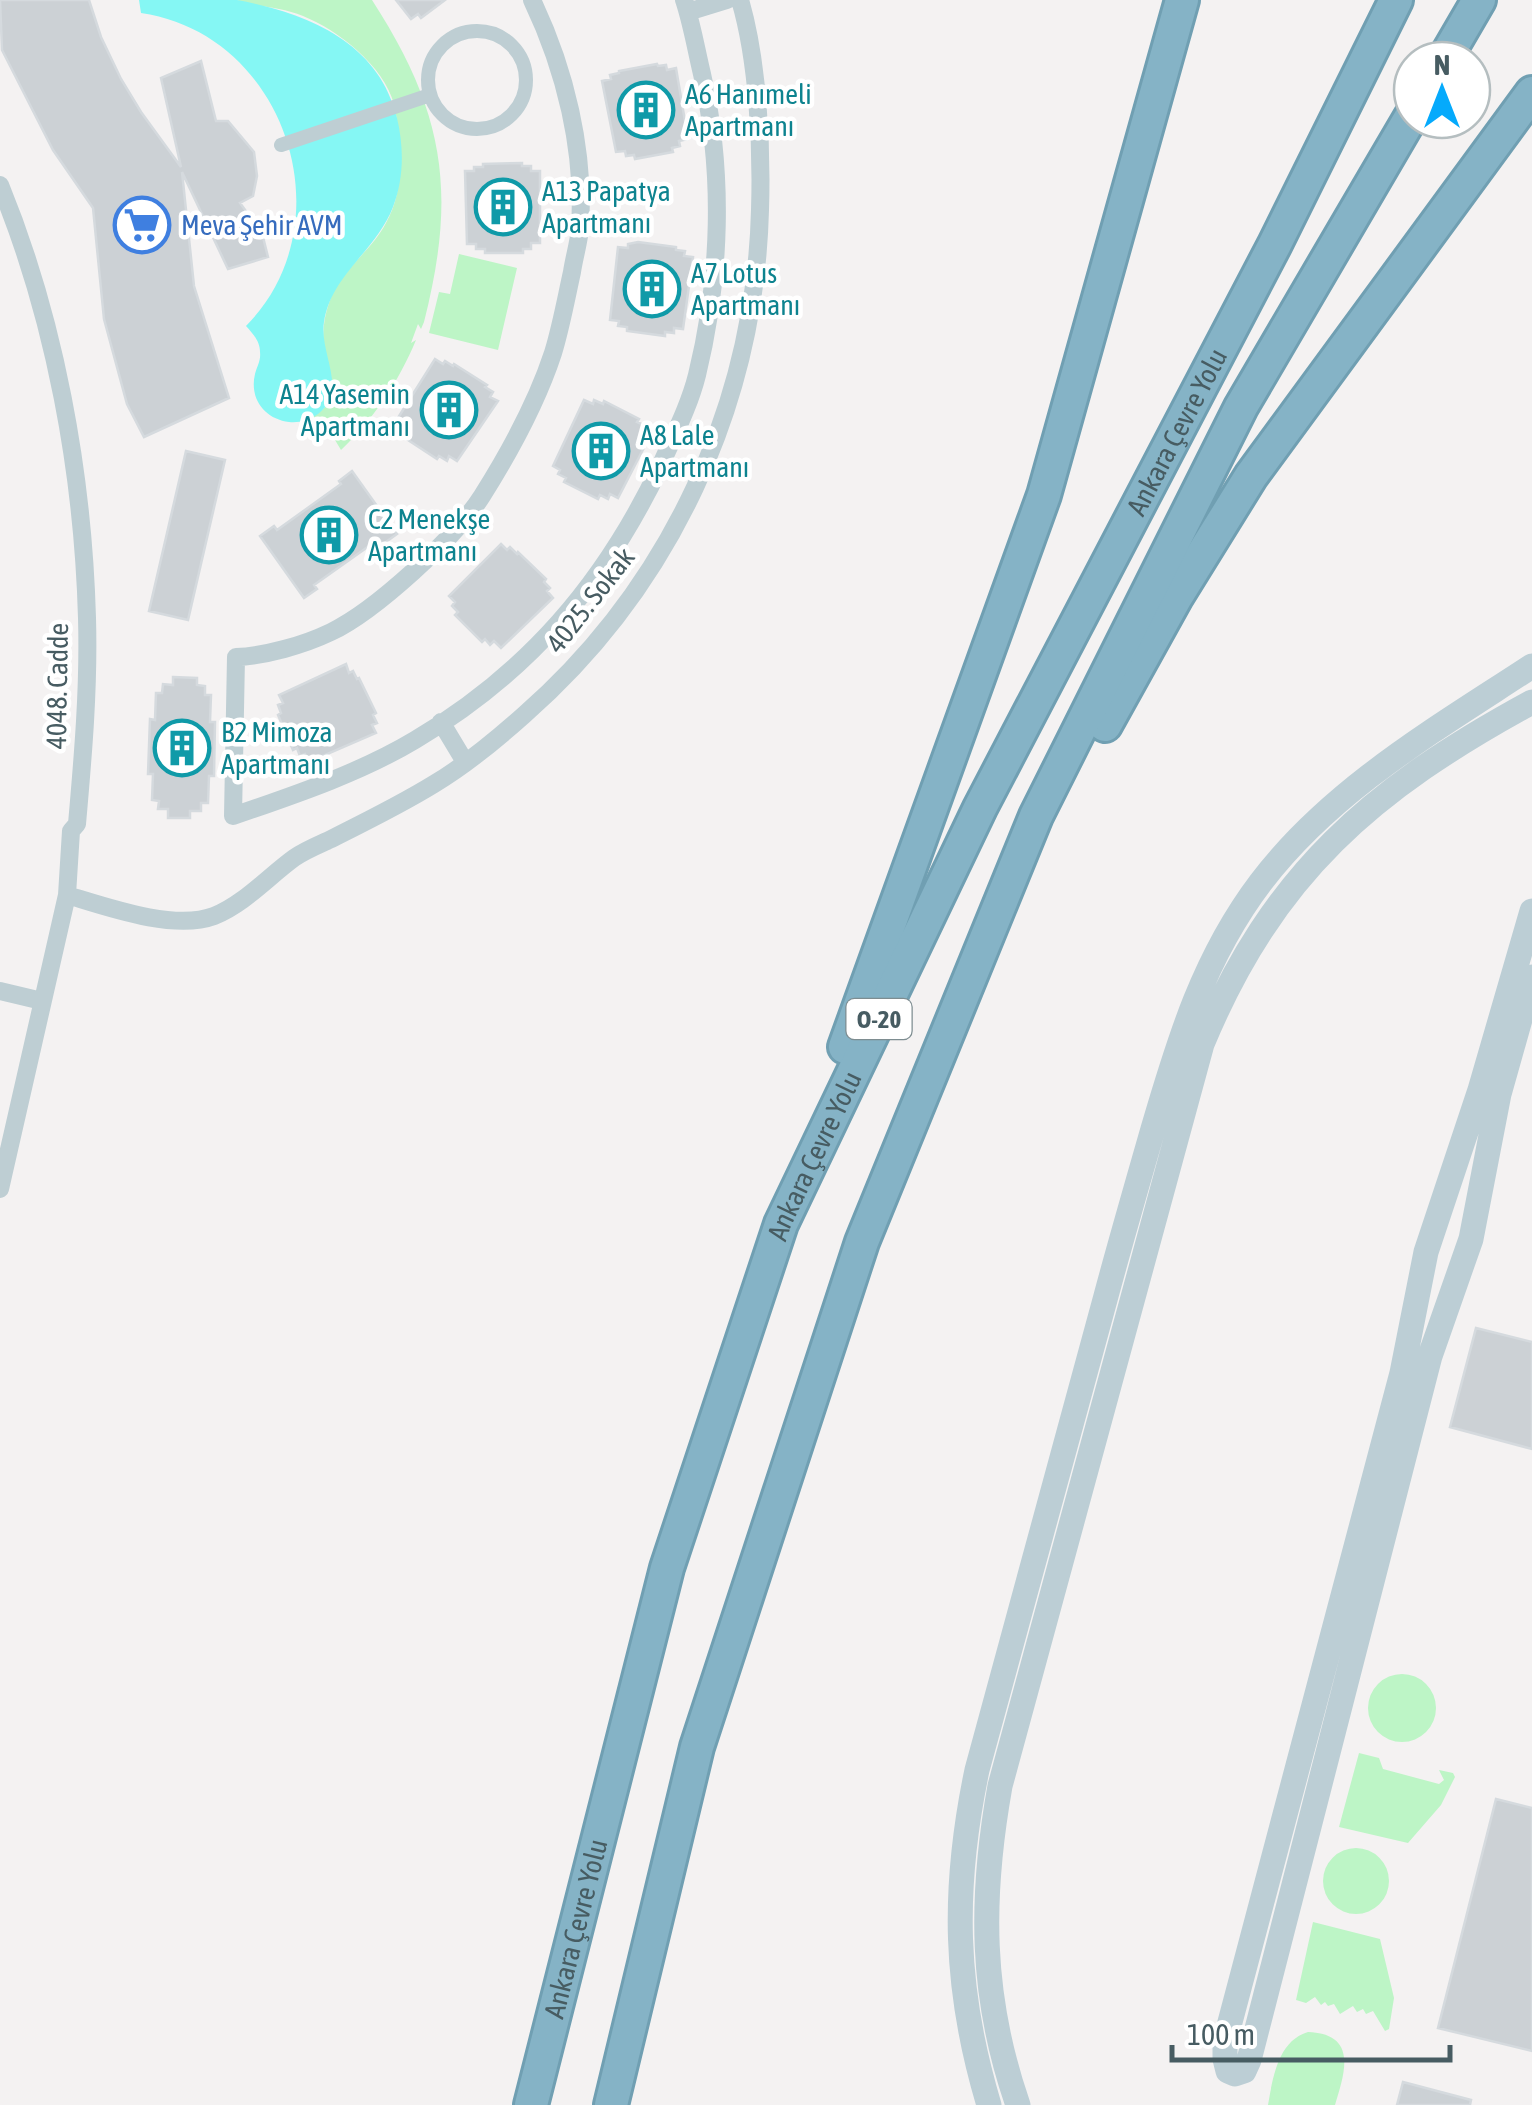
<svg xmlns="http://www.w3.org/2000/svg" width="1532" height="2105" viewBox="0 0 1532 2105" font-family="'Asap Condensed',sans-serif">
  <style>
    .green { fill: #bdf5c6 }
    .water { fill: #85f7f4 }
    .building { fill: #ccd1d5; stroke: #d5dade; stroke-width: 2.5 }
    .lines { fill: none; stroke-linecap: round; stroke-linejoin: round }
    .motorway-casing { stroke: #709fb2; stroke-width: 38 }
    .pedestrian { stroke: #beced3; stroke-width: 14 }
    .minor { stroke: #beced3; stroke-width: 18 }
    .secondary { stroke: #bcced5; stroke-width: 25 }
    .motorway { stroke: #85b3c6; stroke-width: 32 }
    .labels { text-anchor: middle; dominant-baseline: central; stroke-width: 9; stroke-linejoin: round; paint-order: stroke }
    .shield { fill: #fff; stroke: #7e8d91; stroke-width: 2.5 }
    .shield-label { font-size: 25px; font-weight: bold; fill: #475c62 }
    .culture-label { font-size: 28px; fill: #0d838f; stroke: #fff; text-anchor: start }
    .shop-label { font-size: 28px; fill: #366cbe; stroke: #fff; text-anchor: start }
    .street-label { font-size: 28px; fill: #475c62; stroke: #fff }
  </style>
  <rect width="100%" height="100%" fill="#f4f2f2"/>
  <path class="green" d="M236 0H372C445 113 457 192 424 322L421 329 418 324 411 343 416 340C399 381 373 420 341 450L329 430 301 427 300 422C347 404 329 384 324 348 322 333 324 317 329 303 339 271 371 252 386 223 401 195 401 171 398 141 397 130 397 114 394 104 384 66 338 30 303 16 282 7 258 7 236 0Z
    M459 254 517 268 498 350 429 333 439 292 450 294Z
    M1368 1708a34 34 0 1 1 68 0a34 34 0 1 1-68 0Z
    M1359 1753 1379 1758 1383 1769 1439 1784 1444 1780 1439 1770 1453 1773 1455 1777 1441 1805 1408 1843 1339 1827Z
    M1323 1881a33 33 0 1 1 66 0a33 33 0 1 1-66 0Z
    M1313 1922 1380 1939 1394 1998 1389 2029 1385 2031 1373 2011 1366 2014 1363 2009 1357 2012 1353 2006 1340 2014 1334 2004 1328 2006 1325 2002 1321 2005 1315 1997 1306 2003 1296 2000Z
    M1308 2032C1358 2034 1345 2072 1335 2105H1268C1273 2077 1278 2041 1308 2032Z"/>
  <path class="water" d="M139 0C170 0 206 0 237 0 307 13 379 42 397 118 404 147 404 179 393 207 376 251 331 275 324 322 319 354 349 390 318 414 310 420 300 423 289 422 265 419 249 399 255 374 257 366 261 361 260 352 260 341 253 334 246 326 348 223 286 34 141 13Z"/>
  <path class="building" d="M0 0H89L101 37 121 79 141 112 181 167 161 78 201 61 216 121H228L254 152 257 176 253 196 240 203 262 233 268 257 228 269 182 172 194 286 229 398 144 437 127 404 104 319 93 208 53 150 2 50Z
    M396 0H445L421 18 418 14 411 19Z
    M657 64 658 66 666 65 667 70 676 68 688 139 679 141 680 146 672 148 673 152 635 159 634 155 626 156 625 151 616 152 602 81 611 79 610 75 619 73V71Z
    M522 163V166H531V171H540V243H531V249H523V253H485V249H476V244H467L465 171H474V167H483V164Z
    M638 242 676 247V250L685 251 684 256 693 257 683 329 674 328V333L665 332V336L627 331V327L618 326 619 321 610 320 618 247 628 248V244Z
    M435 359 443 364 445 361 453 366 454 364 487 385 485 387 493 392 490 397 498 401 457 461 449 456 447 461 439 456 437 459 405 438 408 435 400 430 403 426 396 421Z
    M584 400 593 404 594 400 603 404 604 401 639 419 637 422 646 426 644 430 651 434 618 498 610 494 608 499 600 495 598 499 564 482 566 478 558 474 560 470 553 466Z
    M186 451 225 460 188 620 149 611Z
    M352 471 397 534 383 544 379 539 314 585 317 589 304 598 260 536 274 526 277 530 341 484 339 481Z
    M501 544 507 550 510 547 517 554 518 552 546 579 544 582 550 588 547 591 553 598 501 648 494 641 490 645 485 639 482 642 455 615 458 612 452 606 455 602 449 596Z
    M346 664 349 673 353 671 357 679 359 678 376 713 373 715 377 723 372 725 376 733 309 762 305 754 300 756 297 748 293 750 278 715 281 713 278 705 283 703 279 695Z
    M173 677 197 678V685L205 686V695H211L210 722H215L214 776H209L208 803H201V811H190V818H168V809H158L159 801 152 800 153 774H148L150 719 155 720 156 693H162L163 684 173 685Z
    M1476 1328 1532 1342V1449L1450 1427Z
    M1496 1799 1532 1808V2051L1438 2028Z
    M1403 2082 1471 2100 1470 2105H1397Z"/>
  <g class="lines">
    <g class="motorway-casing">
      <g id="motorway">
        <path d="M1444 60 1479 0"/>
        <path d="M1105 725 1176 597 1251 476 1532 93"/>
        <path d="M845 1047 1044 495 1182 0"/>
        <path id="s1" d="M531 2105 667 1568 781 1224 980 808 1275 244 1396 0"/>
        <path d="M611 2105 697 1747 862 1242 1036 816 1241 407 1412 115"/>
      </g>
    </g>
    <path class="pedestrian" d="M428 80a49 49 0 1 1 98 0a49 49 0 1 1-98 0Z
      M281 145 430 95"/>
    <path class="minor" d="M532 0C565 69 585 150 580 228 579 242 574 258 572 272 566 299 561 327 553 353 537 402 509 453 482 496 456 537 375 611 331 632 304 645 265 656 236 657L233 816C294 795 360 773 415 740 528 673 604 584 660 467 673 437 689 407 697 375 721 277 724 172 702 74 696 49 692 24 684 0
      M688 12 727 0
      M0 185C55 319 83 473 87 618 89 687 83 756 77 824L71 831 67 895 0 1189
      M441 722 465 762
      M67 895C107 907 174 931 214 916 244 904 268 877 294 858 304 851 316 846 327 841 363 823 400 805 434 784 466 765 496 740 524 715 670 587 755 405 760 210 762 147 758 61 740 0
      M0 991 42 1001"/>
    <path class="secondary" d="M1532 911 1480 1090 1426 1252 1402 1373 1225 2041V2059L1228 2071 1235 2074 1244 2071 1249 2060 1430 1356 1471 1239 1499 1094 1532 977
      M989 2105C954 1989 952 1889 977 1770 1020 1612 1063 1454 1106 1296 1121 1240 1137 1185 1153 1129 1179 1040 1204 957 1261 882 1332 789 1436 729 1532 666
      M1018 2105C980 1996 980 1898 1000 1786L1202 1044C1273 873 1372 789 1532 702"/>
    <use href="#motorway" class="motorway"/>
  </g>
  <defs>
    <g id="building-ring" transform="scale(2.875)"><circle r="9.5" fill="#fff" stroke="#0f9aa8" stroke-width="1.5"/><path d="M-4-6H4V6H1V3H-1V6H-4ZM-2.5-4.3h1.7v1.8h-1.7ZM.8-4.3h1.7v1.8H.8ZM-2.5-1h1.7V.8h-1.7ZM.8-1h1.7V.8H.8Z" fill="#0f9aa8"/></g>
    <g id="supermarket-ring" transform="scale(2.875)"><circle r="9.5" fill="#fff" stroke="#3f7fe0" stroke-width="1.5"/><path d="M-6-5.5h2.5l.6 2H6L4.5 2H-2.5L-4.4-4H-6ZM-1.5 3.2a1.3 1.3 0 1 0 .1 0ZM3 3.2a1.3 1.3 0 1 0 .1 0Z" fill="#3f7fe0"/></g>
  </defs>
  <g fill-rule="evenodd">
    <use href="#building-ring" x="646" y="110"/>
    <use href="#building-ring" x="503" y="207"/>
    <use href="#supermarket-ring" x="142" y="225"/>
    <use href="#building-ring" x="652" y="289"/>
    <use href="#building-ring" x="449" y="410"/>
    <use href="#building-ring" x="601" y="451"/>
    <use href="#building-ring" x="329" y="535"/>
    <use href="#building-ring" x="182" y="748"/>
  </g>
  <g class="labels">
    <rect class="shield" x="846.5" y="999" width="65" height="40" rx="8"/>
    <g class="shield-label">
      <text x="879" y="1019">O-20</text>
    </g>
    <g class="culture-label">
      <text x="685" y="94">A6 Hanımeli<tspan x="685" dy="32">Apartmanı</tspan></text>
      <text x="542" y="191">A13 Papatya<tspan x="542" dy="32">Apartmanı</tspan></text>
      <text x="691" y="273">A7 Lotus<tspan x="691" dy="32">Apartmanı</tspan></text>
      <text x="410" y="394" text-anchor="end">A14 Yasemin<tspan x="410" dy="32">Apartmanı</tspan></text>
      <text x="640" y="435">A8 Lale<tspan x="640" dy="32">Apartmanı</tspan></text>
      <text x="368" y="519">C2 Menekşe<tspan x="368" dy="32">Apartmanı</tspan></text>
      <text x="221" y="732">B2 Mimoza<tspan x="221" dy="32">Apartmanı</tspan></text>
    </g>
    <g class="shop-label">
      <text x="181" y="225">Meva Şehir AVM</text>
    </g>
    <g class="street-label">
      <text stroke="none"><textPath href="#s1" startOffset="1802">Ankara Çevre Yolu</textPath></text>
      <text transform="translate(590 600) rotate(-52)">4025. Sokak</text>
      <text transform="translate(57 686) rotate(-89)">4048. Cadde</text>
      <text stroke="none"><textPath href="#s1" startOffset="992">Ankara Çevre Yolu</textPath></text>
      <text stroke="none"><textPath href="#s1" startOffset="182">Ankara Çevre Yolu</textPath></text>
    </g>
  </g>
  <g transform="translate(1442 90)"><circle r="48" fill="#ffffff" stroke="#b5bec0" stroke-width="2.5"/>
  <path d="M0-8L18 38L0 25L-18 38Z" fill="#05aafc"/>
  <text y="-15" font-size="28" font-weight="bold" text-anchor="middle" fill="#475c62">N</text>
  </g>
  <path d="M1172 2045v15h278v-15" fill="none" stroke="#475c62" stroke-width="5"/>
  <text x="1187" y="2045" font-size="30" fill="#475c62" stroke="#ffffff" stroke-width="8" paint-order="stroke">100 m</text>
</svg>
